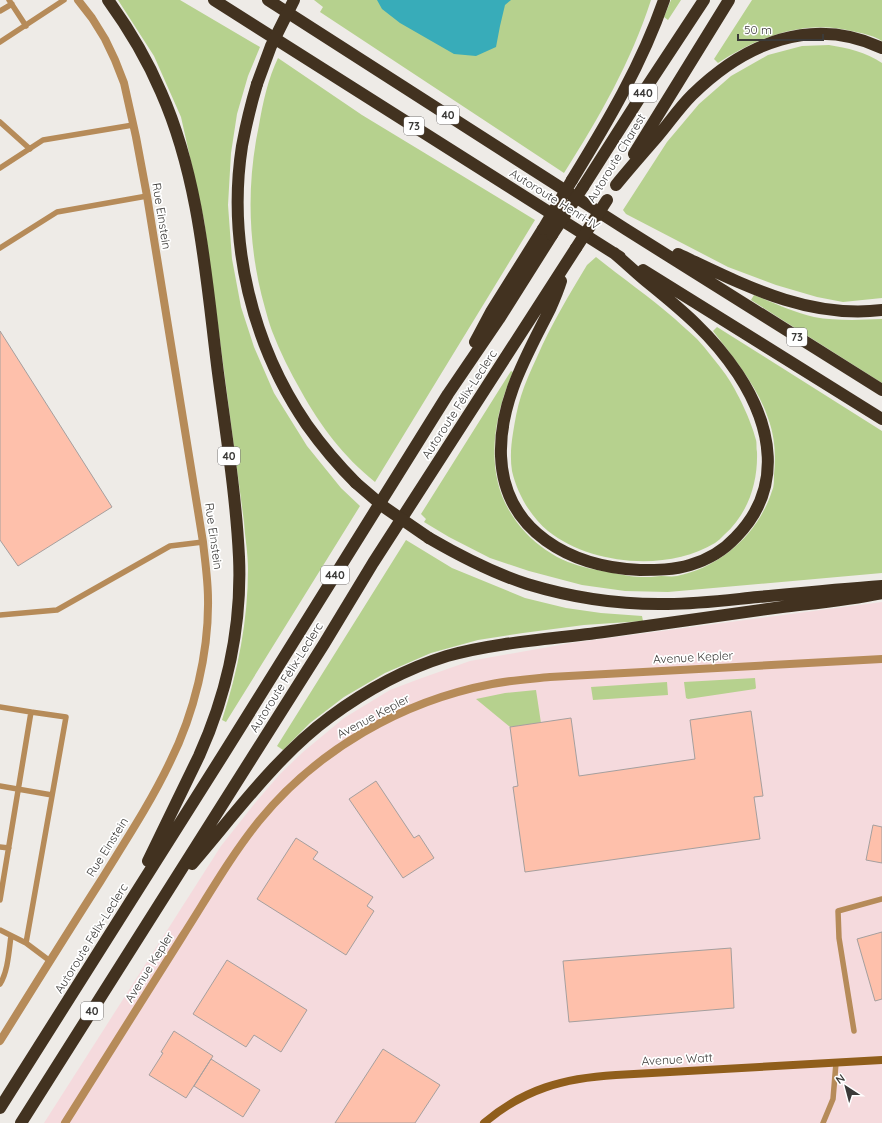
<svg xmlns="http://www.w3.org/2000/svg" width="882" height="1123" viewBox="0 0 882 1123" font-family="Quicksand,sans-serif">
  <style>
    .industrial { fill: #f5dadd }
    .green { fill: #b6d18e }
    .water { fill: #38acb9 }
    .building { fill: #fec0ab; stroke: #a59f9e }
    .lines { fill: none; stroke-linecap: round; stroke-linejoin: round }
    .lane { stroke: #b68b59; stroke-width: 5.5 }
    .street { stroke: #b68b59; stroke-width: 8 }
    .secondary { stroke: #905e1b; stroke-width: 8 }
    .highway { stroke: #423220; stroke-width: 12 }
    .highway-bridge { stroke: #423220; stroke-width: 12 }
    .labels { text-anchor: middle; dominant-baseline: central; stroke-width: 3.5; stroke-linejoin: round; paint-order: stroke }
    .shield { fill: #fff; stroke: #767574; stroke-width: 1 }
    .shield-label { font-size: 11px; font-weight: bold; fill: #3b3a38 }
    .street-label { font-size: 12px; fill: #3b3a38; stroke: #fff }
  </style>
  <rect width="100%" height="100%" fill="#eeebe7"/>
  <path class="industrial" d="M882 602V1123H44L221 846 255 803 280 774 303 752 344 718 390 690 419 679 470 661 571 643Z"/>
  <path class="green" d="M118 0H180L260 47 248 76 237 114 231 153 228 205 232 259 241 307 254 347 274 393 307 446 341 488 360 506 226 722 222 720C238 671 248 620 248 569 248 553 245 538 244 522L204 220 181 117 154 56Z
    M314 0H651C631 62 599 118 564 173L320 12 323 7Z
    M671 0H681L668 20 664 17Z
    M752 0H882V41C874 36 866 34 856 32 807 18 759 36 718 63L714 59Z
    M829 45C847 48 866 52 882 63V298L843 302 817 297 776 285 728 267 626 214 623 210 667 142 699 104 731 76 768 55 802 46Z
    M278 58 362 115 535 220 375 482C343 456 321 427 301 391 290 372 280 352 272 331 269 323 267 315 265 308 248 248 246 186 259 125 263 102 268 79 278 58Z
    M596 257C622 278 650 297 675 319 682 326 690 332 697 339 707 350 717 363 726 375 737 391 751 420 756 440 757 443 756 448 757 452 758 483 748 514 724 535 721 538 718 541 715 543 667 572 591 565 548 531 530 516 517 493 512 471 510 458 511 445 513 433 515 421 517 408 521 396 525 383 531 370 537 357 551 325 569 295 587 265Z
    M754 295C774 303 793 312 814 317 835 321 861 320 882 319V383L751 300Z
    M717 327 882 431V573L668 592 625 591 582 585 529 571 490 558 449 537 424 522 426 519 421 514 511 371 513 372C498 406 489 446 498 483 502 501 513 519 526 533 537 545 553 556 568 562 582 567 595 570 609 572 620 574 631 577 641 577 648 577 654 577 661 576 666 576 672 577 677 576 721 567 758 534 772 491 774 487 774 481 774 475 776 455 775 437 768 418 758 387 733 357 713 331Z
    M406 540 452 568 525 598 566 608 601 613 642 616 643 621 584 625 523 633 478 640 431 653 385 673 344 697 310 723 283 750 277 746Z
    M755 678 756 688 755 689 688 699 686 698 684 682Z
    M667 682 668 695 593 700 591 687Z
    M536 690 541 723 510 727 476 699 505 693Z"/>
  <path class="water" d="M377 0H511L505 5 500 26 496 47 476 56 454 54 400 23 382 9Z"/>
  <path class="building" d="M0 331 112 507 18 566 0 540Z
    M751 711 763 796 754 797 760 839 525 872 513 787 518 786 510 727 571 718 579 776 695 759 690 720Z
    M376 781 414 838 419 835 434 858 403 878 349 799Z
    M873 825 882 827V863L866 860Z
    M296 838 318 852 313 859 373 897 367 906 374 911 346 955 257 899Z
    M882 932V999L875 1001 857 939Z
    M731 948 734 1008 569 1022 563 961Z
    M227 960 307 1010 281 1052 254 1035 246 1047 193 1014Z
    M174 1031 213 1056 186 1098 149 1075 163 1053 161 1052Z
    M383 1049 440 1085 415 1123H335Z
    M211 1059 260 1090 243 1117 194 1086Z"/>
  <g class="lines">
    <path class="lane" d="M9 0 26 26
      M0 11 12 4
      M0 42 64 0
      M0 122 30 149
      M0 168 43 140 133 125
      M0 248 57 212 147 196
      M0 615 57 610 170 546 203 542
      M0 707 31 712
      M0 786 52 795
      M0 847 9 848
      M0 900 31 712 66 717 26 943
      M0 930 26 943 50 961
      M0 984C8 972 9 950 11 936
      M854 1031 839 938 838 911 882 899
      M823 1123 833 1099 836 1063"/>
    <path class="street" d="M0 1041C33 988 66 935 100 882 124 843 150 804 170 762 194 714 209 653 208 599 208 580 205 561 203 542L147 196 136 137 124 83 115 60 105 39 92 18 78 0
      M65 1123C104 1061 143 999 182 937 207 898 230 857 259 821 317 750 402 701 492 684 511 680 531 679 550 677L882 659"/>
    <path class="secondary" d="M484 1123C524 1089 564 1078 616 1075L882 1060"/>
    <path class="highway" d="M108 0C129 29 147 59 161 92 200 180 206 279 218 373 226 434 236 496 239 557 242 625 227 694 199 756L148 861
      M214 0 620 257
      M268 0 627 230 882 390
      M257 84C251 104 246 125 242 146 227 242 252 345 307 425 322 446 338 465 356 483
      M634 154 729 0
      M572 180C607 123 642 64 664 0
      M616 185C629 169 643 153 657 137 669 123 679 108 692 95 745 43 812 15 882 48
      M583 187 646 88 704 0
      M678 254C744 285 807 319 882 310
      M643 270 882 419
      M561 281C558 291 554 300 550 309 527 355 499 402 501 456 504 532 571 567 640 570 656 570 674 570 690 565 707 560 724 550 736 537 784 488 772 426 738 374 712 335 682 310 646 281 635 272 625 262 614 253
      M475 342 491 312 543 229
      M429 538C460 556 493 573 527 584 573 598 620 605 668 604 698 604 728 600 758 597 800 593 841 589 882 586
      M192 864C235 814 277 756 330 717 365 691 405 669 447 656 497 642 553 639 604 632 664 624 723 615 782 607 815 603 849 600 882 593
      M0 1108 223 755 448 394 499 319 552 235
      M21 1123 324 644 373 563 576 248"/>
    <path class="highway-bridge" d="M257 84 271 46 294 0
      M543 229 572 180
      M552 235 583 187
      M576 248 607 200
      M356 483 384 507 429 538"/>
  </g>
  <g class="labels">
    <g class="shield">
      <rect x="629" y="84" width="28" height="18" rx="3"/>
      <rect x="437" y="106" width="22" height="18" rx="3"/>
      <rect x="404" y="117" width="20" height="18" rx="3"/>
      <rect x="787" y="328" width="20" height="18" rx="3"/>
      <rect x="218" y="447" width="22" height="18" rx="3"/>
      <rect x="321" y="566" width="28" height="18" rx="3"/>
      <rect x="81" y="1002" width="22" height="18" rx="3"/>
    </g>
    <g class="shield-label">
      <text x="643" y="93">440</text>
      <text x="448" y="115">40</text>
      <text x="414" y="126">73</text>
      <text x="797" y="337">73</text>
      <text x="229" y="456">40</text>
      <text x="335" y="575">440</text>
      <text x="92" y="1011">40</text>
    </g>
    <g class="street-label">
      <text transform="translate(616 158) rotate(-59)">Autoroute Charest</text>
      <text transform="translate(555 199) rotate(32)">Autoroute Henri-IV</text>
      <text transform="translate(162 216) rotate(81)">Rue Einstein</text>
      <text transform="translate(459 404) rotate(-57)">Autoroute Félix-Leclerc</text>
      <text transform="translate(214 536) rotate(82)">Rue Einstein</text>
      <text transform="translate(693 657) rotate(-3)">Avenue Kepler</text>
      <text transform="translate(286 677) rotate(-58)">Autoroute Félix-Leclerc</text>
      <text transform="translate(373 716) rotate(-28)">Avenue Kepler</text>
      <text transform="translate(107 847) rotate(-58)">Rue Einstein</text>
      <text transform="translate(91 938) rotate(-58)">Autoroute Félix-Leclerc</text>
      <text transform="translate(149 967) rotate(-58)">Avenue Kepler</text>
      <text transform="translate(677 1059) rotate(-3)">Avenue Watt</text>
    </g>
  </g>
  <g transform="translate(846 1087) rotate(324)" stroke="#ffffff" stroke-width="3" paint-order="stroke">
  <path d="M0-3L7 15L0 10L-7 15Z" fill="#3b3a38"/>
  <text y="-6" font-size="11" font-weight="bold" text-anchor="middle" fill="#3b3a38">N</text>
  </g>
  <path d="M738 34v6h85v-6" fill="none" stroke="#3b3a38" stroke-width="2"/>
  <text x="744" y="34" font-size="12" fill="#3b3a38" stroke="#ffffff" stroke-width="3" paint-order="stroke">50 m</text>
</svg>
